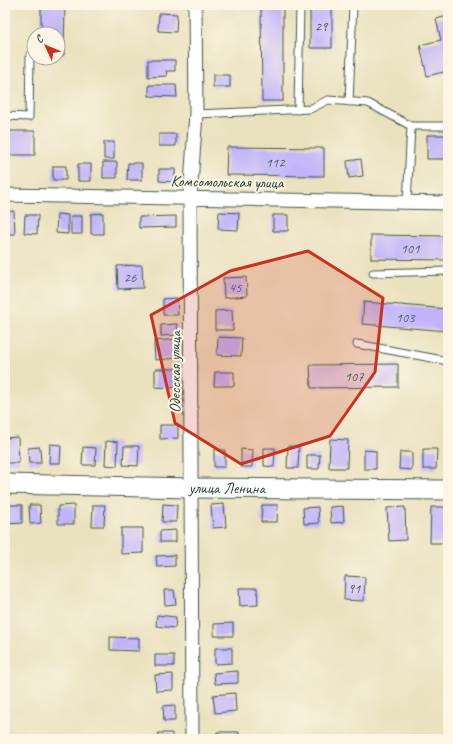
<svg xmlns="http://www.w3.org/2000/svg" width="453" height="744" viewBox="0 0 453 744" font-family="Caveat,sans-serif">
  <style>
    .building { fill: #c0b2fb }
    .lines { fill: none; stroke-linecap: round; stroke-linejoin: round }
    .lane-casing { stroke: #3d5649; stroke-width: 9 }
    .street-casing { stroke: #3d5649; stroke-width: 15 }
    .secondary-casing { stroke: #3d5649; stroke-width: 21 }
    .lane { stroke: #fff; stroke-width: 7 }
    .street { stroke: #fff; stroke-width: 13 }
    .secondary { stroke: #fff; stroke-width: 19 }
    .marked { fill: #c8321e; fill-opacity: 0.2; stroke: #c8321e; stroke-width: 3; stroke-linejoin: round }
    .labels { text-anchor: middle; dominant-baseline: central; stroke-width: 4; stroke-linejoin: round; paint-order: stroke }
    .number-label { font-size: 14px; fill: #475a66 }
    .street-label { font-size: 16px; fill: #1f3d34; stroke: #fcf5e5 }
  </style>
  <rect width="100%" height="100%" fill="#fcf5e5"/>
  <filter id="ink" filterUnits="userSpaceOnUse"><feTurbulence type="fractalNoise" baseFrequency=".025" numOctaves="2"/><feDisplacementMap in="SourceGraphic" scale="8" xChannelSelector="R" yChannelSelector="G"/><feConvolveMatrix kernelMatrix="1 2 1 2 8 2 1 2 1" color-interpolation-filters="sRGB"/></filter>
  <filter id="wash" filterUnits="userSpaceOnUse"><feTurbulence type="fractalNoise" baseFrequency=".012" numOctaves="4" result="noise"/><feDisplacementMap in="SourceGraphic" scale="16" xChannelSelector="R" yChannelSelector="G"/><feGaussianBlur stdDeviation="0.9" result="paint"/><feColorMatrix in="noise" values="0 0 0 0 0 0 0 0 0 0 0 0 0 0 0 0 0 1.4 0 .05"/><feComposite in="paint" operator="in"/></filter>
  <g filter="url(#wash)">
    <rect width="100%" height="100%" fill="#eae1be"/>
    <g id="blocks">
      <path class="building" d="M41 5H65L64 55H58V34H41Z
        M261 5H283V101H262Z
        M310 5H332V48H310Z
        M159 13 177 14 176 32 158 31Z
        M448 16V53L445 54 448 71 427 76 420 45 441 40 436 19Z
        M148 60H175V71H166L167 76 148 77Z
        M213 75H230V87H213Z
        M149 85H176L177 97 149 96Z
        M5 131H35V155H5Z
        M159 134H176V146H159Z
        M427 135H448V159H427Z
        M104 142H114V159H104Z
        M227 147 324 148V176L226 175Z
        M361 159 363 176 349 178 347 161Z
        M103 162H117V178H103Z
        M128 163H142V180H127Z
        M78 164H91V181H78Z
        M53 166H66V180H53Z
        M159 169H175V182L159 181Z
        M14 211 15 234H5V212Z
        M219 212 239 213 238 230 218 229Z
        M103 213V234H91V214Z
        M57 214 68 215V234L56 233Z
        M25 215H38L37 234 24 233Z
        M273 215H288V231H273Z
        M71 216H82V234H71Z
        M176 216V227L139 228V217Z
        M371 235 448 236V260L371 259Z
        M142 265 143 288 118 289 117 266Z
        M246 277 247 296 224 298 223 278Z
        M177 298 178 315H163V299Z
        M364 302 448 309V331L362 324Z
        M232 310 233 330H215V311Z
        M177 324 178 335 161 336V325Z
        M218 337 242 338 241 356 217 355Z
        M178 339 179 358 155 360 154 341Z
        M398 364V387L311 388 310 365Z
        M155 369H178V388L155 387Z
        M215 372H234V386H214Z
        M160 425H178V438L160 439Z
        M18 437 19 463H5V438Z
        M330 439 348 440 347 468H329Z
        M106 441 118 442 117 466 105 465Z
        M50 444 61 445 60 463H49Z
        M124 446H139L138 466 123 465Z
        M288 446 299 447 298 468H287Z
        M40 447 41 463H29L28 448Z
        M83 447 96 448 95 465H82Z
        M264 448H275L274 467 264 466Z
        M241 449 253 450 252 467H241Z
        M423 449H437L436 469H423Z
        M214 450H225V467H214Z
        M364 450 376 451V469H364Z
        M400 452H412V470L399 469Z
        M307 455H320L319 469H307Z
        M163 504 177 505 176 522H162Z
        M224 504 226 527 213 528 211 505Z
        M5 505H22V523L5 524Z
        M29 505H40L41 523 30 524Z
        M74 505V524H58V506Z
        M93 505H105L104 526H92Z
        M262 505H278L277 522H261Z
        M343 506 344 522 331 523 330 507Z
        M318 507 319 523 304 524 303 508Z
        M405 507 406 540 389 541 387 508Z
        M431 507H446L445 543H430Z
        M121 528H143V553L121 554Z
        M176 530V542H160V531Z
        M175 555V566L157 567 156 556Z
        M345 576 365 577 364 601 344 600Z
        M239 588H257L258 605 240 606Z
        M164 590H174L176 604 165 605Z
        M157 615 176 617 175 628 156 626Z
        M233 623V636H214V624Z
        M110 637 139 638V651L110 650Z
        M215 648H232V663L215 664Z
        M155 655H174V666H155Z
        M238 671V683L215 684 214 673Z
        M173 674V690L156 691 155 675Z
        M235 693 236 711 215 713 213 695Z
        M175 705V721H164L163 706Z
        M217 732H239L238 739H216Z
        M158 733H172V739H158Z"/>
    </g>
  </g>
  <g filter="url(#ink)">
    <use href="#blocks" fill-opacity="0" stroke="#3d5649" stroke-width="1"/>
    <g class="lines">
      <g class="lane-casing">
        <path id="lane" d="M349 102 353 5
          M298 110 300 5
          M196 114 310 109 328 100 368 103 411 126H448
          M5 116 29 117 30 55
          M407 204 411 126
          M373 273 448 271
          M357 344 448 361"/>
      </g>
      <g class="street-casing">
        <path id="street" d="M5 195 448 203
          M192 739 190 197 196 114 195 5"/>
      </g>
      <g class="secondary-casing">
        <g id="secondary">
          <path id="s1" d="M5 484 192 488 448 490"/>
        </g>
      </g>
      <use href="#lane" class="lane"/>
      <use href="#street" class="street"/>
      <use href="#secondary" class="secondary"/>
    </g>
  </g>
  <path class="marked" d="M308 251 383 298 375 372 330 436 241 464 175 423 151 315 230 271Z"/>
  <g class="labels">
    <g class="number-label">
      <text x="321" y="26">29</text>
      <text x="275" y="162">112</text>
      <text x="410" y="248">101</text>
      <text x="130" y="277">26</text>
      <text x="235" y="287">45</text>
      <text x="405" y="317">103</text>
      <text x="354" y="376">107</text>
      <text x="354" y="588">91</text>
    </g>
    <g class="street-label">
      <text transform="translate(227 182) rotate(1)">Комсомольская улица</text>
      <text transform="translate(175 372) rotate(-90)">Одесская улица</text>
      <text stroke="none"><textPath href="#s1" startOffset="222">улица Ленина</textPath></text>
    </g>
  </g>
  <rect width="453" height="744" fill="none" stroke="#fcf5e5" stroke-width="20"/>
  <g transform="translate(46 46) rotate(314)"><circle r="19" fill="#fcf5e5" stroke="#a4ab9e"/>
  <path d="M0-3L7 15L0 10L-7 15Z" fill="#c8321e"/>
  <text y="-6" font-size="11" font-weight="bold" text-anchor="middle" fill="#1f3d34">С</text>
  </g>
</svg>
